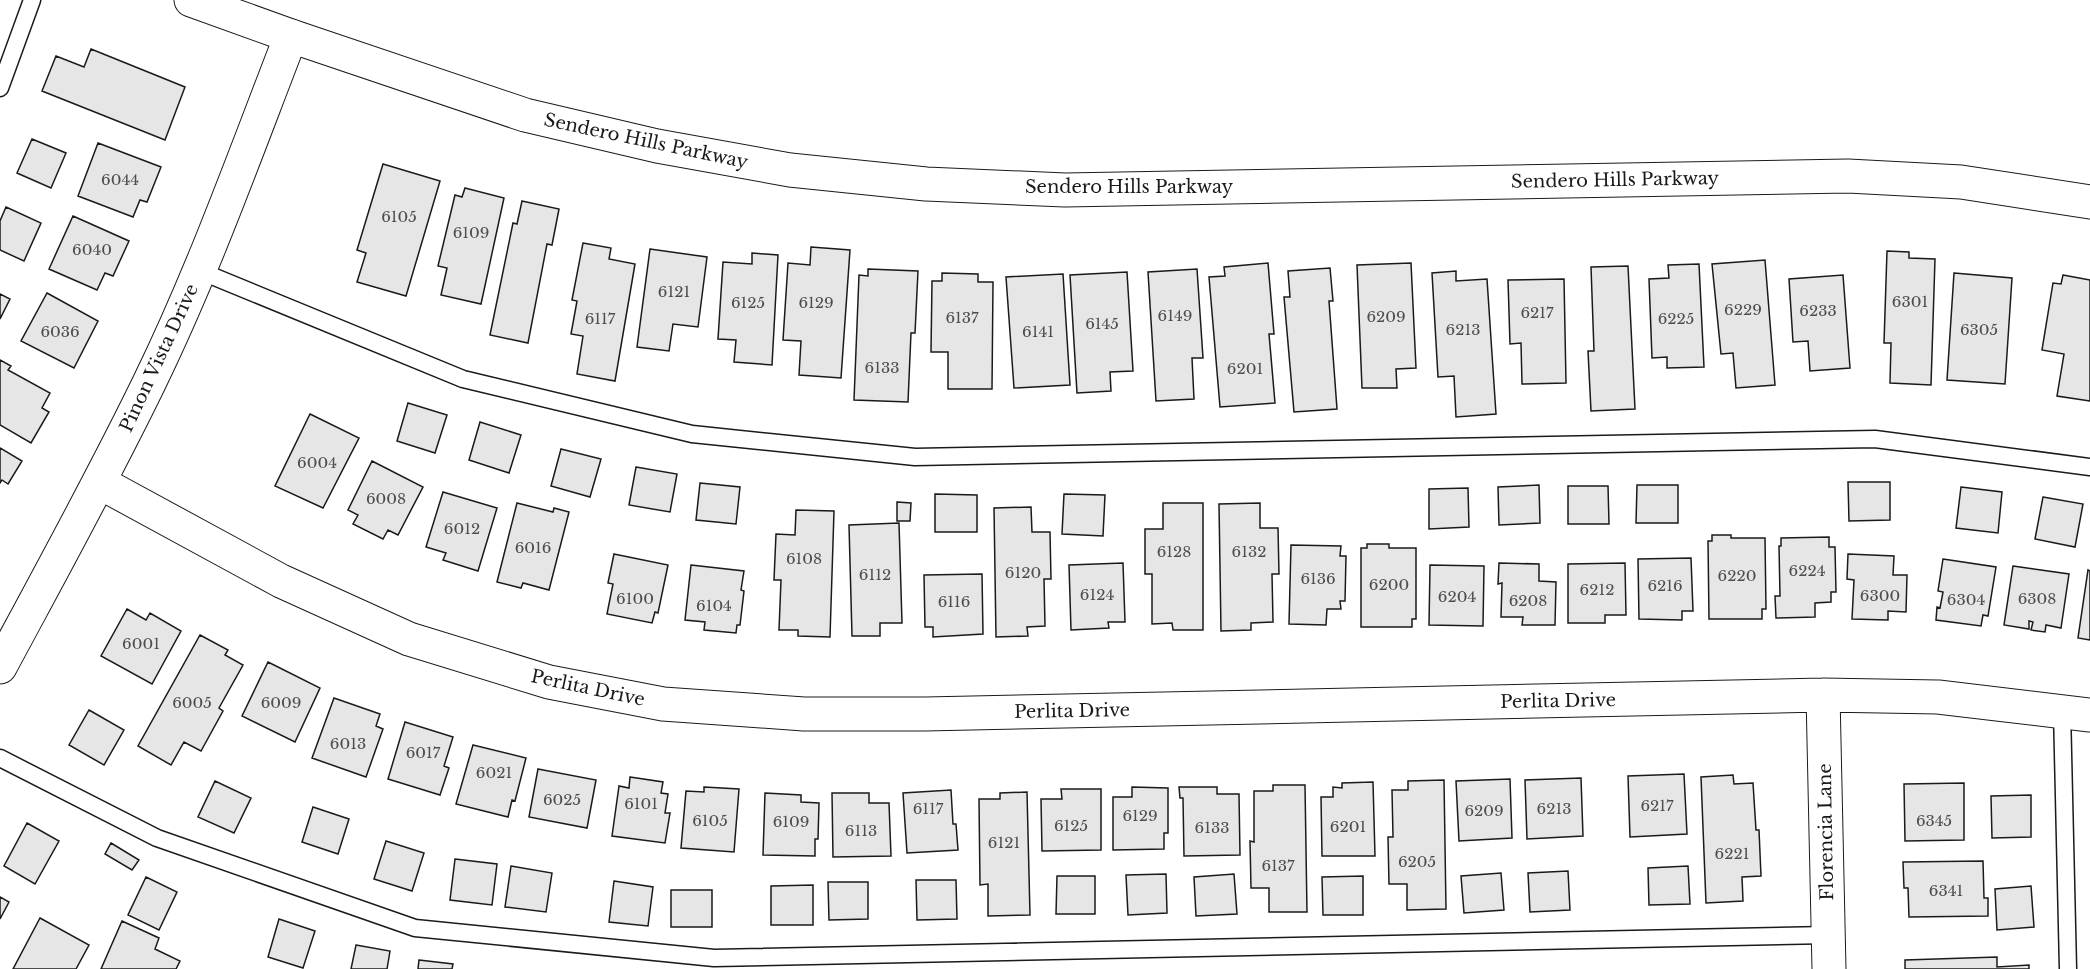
<svg xmlns="http://www.w3.org/2000/svg" width="2090" height="969" viewBox="0 0 2090 969" font-family="'Libre Baskerville',serif">
  <style>
    .building { fill: #e6e6e6; stroke: #1a1a1a; stroke-width: 1.5 }
    .lines { fill: none; stroke-linecap: round; stroke-linejoin: round }
    .lane-casing { stroke: #1a1a1a; stroke-width: 19 }
    .street-casing { stroke: #1a1a1a; stroke-width: 35 }
    .secondary-casing { stroke: #1a1a1a; stroke-width: 35 }
    .lane { stroke: #fff; stroke-width: 16 }
    .street { stroke: #fff; stroke-width: 33 }
    .secondary { stroke: #fff; stroke-width: 33 }
    .labels { text-anchor: middle; dominant-baseline: central; stroke-width: 4.5; stroke-linejoin: round; paint-order: stroke }
    .number-label { font-size: 15px; fill: #4d4d4d }
    .street-label { font-size: 18px; fill: #1a1a1a; stroke: #fff }
  </style>
  <rect width="100%" height="100%" fill="#fff"/>
  <path class="building" d="M91 49 185 87 165 140 42 91 56 56 84 67Z
    M32 139 66 153 51 188 17 173Z
    M98 143 161 167 147 202 140 200 133 217 78 196Z
    M383 164 440 181 406 296 357 282 366 253 357 250Z
    M465 188 504 198 481 304 441 295 447 268 438 266 455 195 462 197Z
    M522 201 559 209 552 245 547 244 528 343 490 335 513 223 517 224Z
    M6 207 41 223 24 261 0 250V221Z
    M73 216 129 241 113 276 105 273 97 290 49 269Z
    M583 243 611 248 609 259 635 264 615 381 577 374 583 336 571 334 577 301 572 300Z
    M811 247 850 250 841 378 799 375 801 341 783 340 788 263 810 265Z
    M650 249 707 257 698 327 673 324 669 351 637 347Z
    M1887 251 1909 252V258L1935 259 1931 385 1890 383 1891 343H1884Z
    M752 253 778 255 772 365 734 362 736 340 718 339 723 262 752 264Z
    M1765 260 1775 385 1736 388 1733 353 1721 354 1712 264Z
    M1268 263 1274 334H1269L1275 403 1220 407 1209 277 1225 276 1224 267Z
    M1411 263 1416 368 1396 369 1397 388H1362L1357 265Z
    M1699 264 1704 367 1667 368V357L1652 358 1649 279 1669 278 1668 265Z
    M1628 266 1635 409 1591 411 1588 351H1594L1591 267Z
    M1330 268 1333 301H1329L1337 409 1294 412 1284 297H1290L1288 271Z
    M868 269 918 271 915 333H911L908 402 854 400 859 275 868 276Z
    M1197 269 1203 358H1192L1194 399 1156 401 1148 272Z
    M1456 271V281L1487 279 1496 414 1456 417 1454 376 1438 377 1432 273Z
    M1127 272 1133 371 1110 372 1111 391 1077 393 1070 275Z
    M942 273 978 274V282H993L992 389H948V352H931L932 281H942Z
    M1954 273 2012 278 2005 384 1947 380Z
    M1063 274 1070 385 1014 388 1006 277Z
    M1843 275 1850 368 1810 371 1808 341 1793 342 1789 279Z
    M2063 275 2090 280V401L2057 396 2064 354 2042 350 2053 283 2061 284Z
    M1564 279 1566 383 1522 384 1521 343 1510 344 1508 280Z
    M47 293 98 321 74 368 21 341Z
    M0 294 10 299 0 319Z
    M0 360 11 366 8 370 50 393 42 408 49 412 31 443 0 425Z
    M408 403 447 415 435 453 397 441Z
    M310 414 359 438 323 508 275 486Z
    M480 422 521 435 509 473 469 460Z
    M0 448 22 461 8 484 2 480 0 483Z
    M561 449 601 459 590 497 551 486Z
    M372 461 423 487 398 535 388 530 383 539 353 524 358 515 348 510Z
    M636 467 677 474 670 512 629 505Z
    M1848 482H1890V520L1849 521Z
    M700 483 740 487 736 524 696 520Z
    M1539 485 1540 523 1499 525 1498 487Z
    M1637 485H1678V523H1636Z
    M1568 486H1608L1609 524H1568Z
    M1961 487 2002 492 1998 533 1956 528Z
    M1468 488 1469 527 1429 529V489Z
    M443 492 497 508 478 571 443 560 446 553 426 547Z
    M935 494 977 495V532H935Z
    M1064 494 1105 495 1103 536 1062 534Z
    M2043 497 2083 504 2075 547 2035 539Z
    M897 502 911 503 910 521H897Z
    M517 503 553 512 554 508 569 512 549 590 523 583 521 588 497 582Z
    M1163 503H1203V630H1173L1172 623 1152 624V574H1145V529H1163Z
    M1260 503V528H1278L1279 574H1272L1273 622 1251 623V630L1221 631 1219 504Z
    M1031 507 1032 532H1050L1051 579H1044L1045 626 1027 627 1028 636 996 637 994 508Z
    M796 510 834 511 830 637 798 636V630H779L781 580H774L776 534 795 535Z
    M899 523 902 623H880V636H852L849 525Z
    M1712 535H1731V538H1765L1766 609H1762V619H1709L1708 541H1712Z
    M1829 537V547H1835L1836 592H1831V602L1815 603V617L1776 618 1775 596H1780L1779 546H1781V538Z
    M1367 544H1389V548H1416V619H1412V627H1361V548H1367Z
    M1291 545 1341 546 1340 556H1346L1345 601H1340L1341 609H1327L1326 625 1289 624Z
    M614 554 668 565 658 613 655 612 652 623 607 614 613 584 608 583Z
    M1848 554 1894 556 1893 575H1907L1906 612 1888 611V620L1852 619 1854 580 1847 579Z
    M1691 558 1693 611H1682V620L1639 619 1638 559Z
    M1943 559 1996 567 1988 616 1983 615 1981 626 1936 620 1937 607 1940 608 1943 592 1938 591Z
    M1123 563 1125 622H1108L1109 628 1071 630 1069 565Z
    M1499 563 1539 564V581L1556 582 1555 625H1522L1523 617H1501L1502 583 1498 584Z
    M1625 563 1626 615H1605V623H1568V564Z
    M691 565 744 571 741 590 744 591 740 625H737L736 633 704 630 705 622 685 620Z
    M1430 565 1484 566 1483 626 1429 625Z
    M2013 566 2069 574 2061 628 2046 625 2045 632 2031 630 2033 622 2029 621V629L2004 625Z
    M2088 570 2090 571V640L2078 638Z
    M982 574 983 634 933 637V627H925L924 575Z
    M127 609 146 620 150 613 181 631 152 684 101 656Z
    M200 635 228 650 225 655 243 665 219 708 223 711 201 751 184 742 171 765 138 746Z
    M268 662 320 688 295 742 242 716Z
    M334 698 380 714 376 726 383 729 366 777 312 758Z
    M89 710 124 730 104 765 69 745Z
    M405 722 453 737 444 766 449 768 440 795 388 779Z
    M473 745 526 758 515 801 512 800 508 817 456 804Z
    M538 769 596 780 587 828 529 817Z
    M1684 774 1687 834 1630 837 1628 776Z
    M1733 775 1734 784 1753 783 1756 830H1759L1761 876 1742 877 1743 901 1706 903 1701 777Z
    M630 777 663 782 661 793 668 794 665 813H670L665 843 612 836 619 786 629 788Z
    M1581 778 1583 836 1527 839 1525 780Z
    M1510 779 1512 838 1459 841 1456 781Z
    M1444 780 1446 909 1407 910V884H1389L1388 837H1393L1392 790H1408V781Z
    M215 781 251 798 234 833 198 817Z
    M1373 782 1375 856H1322L1321 797H1333V787L1342 788V783Z
    M1964 783V840L1905 841 1904 784Z
    M1273 785H1305L1307 912H1269V888H1251L1250 841 1254 842V791H1273Z
    M704 787 739 789 734 852 681 848 686 791 704 792Z
    M1132 787 1168 788V833H1164V849L1113 850V797H1132Z
    M1179 787H1217V794H1239L1240 855 1184 856 1183 798H1180Z
    M1061 789H1101V850L1042 851 1041 799H1062Z
    M951 790 953 824H956L958 850 907 853 903 793Z
    M1027 792 1030 915 988 916V884L980 885 979 799H1000V793Z
    M765 793 801 795V802L819 803 818 839H815V856L763 855Z
    M832 793H869V803H889L891 856 833 857Z
    M2031 795V837L1992 838 1991 796Z
    M313 807 349 819 338 854 302 842Z
    M27 823 59 841 35 884 4 866Z
    M386 841 424 853 412 891 374 879Z
    M111 843 139 860 132 870 105 854Z
    M455 859 497 864 492 905 450 900Z
    M1983 861 1984 898H1988V916L1909 917 1908 888H1904L1903 862Z
    M511 866 552 873 546 912 505 907Z
    M1688 866 1690 904 1649 905 1648 868Z
    M1568 871 1570 910 1530 912 1528 873Z
    M1501 873 1504 910 1464 913 1461 876Z
    M1166 874 1167 913 1128 915 1126 875Z
    M1234 874 1237 914 1196 916 1194 877Z
    M1057 876H1095V914H1056Z
    M1363 876V915H1323L1322 877Z
    M146 877 177 892 159 930 128 915Z
    M916 880H956L957 919 917 920Z
    M614 881 653 887 648 926 609 922Z
    M828 882H868V919L829 920Z
    M813 885V925H771V886Z
    M2031 886 2034 927 1997 930 1995 889Z
    M671 890H712V927H671Z
    M0 897 9 902 0 919Z
    M40 918 89 945 76 969H13Z
    M279 919 315 931 303 968 268 957Z
    M122 921 159 938 155 949 180 961 176 969H101Z
    M356 945 390 951 387 969H351Z
    M1997 957V967L2029 965V969H1905V960Z
    M419 960 453 964 452 969H418Z"/>
  <g class="lines">
    <g class="lane-casing">
      <path id="lane" d="M0 88 32 0
        M200 271 463 379 692 434 915 457 1875 439 2090 467
        M2062 710 2068 969
        M0 758 157 838 415 928 714 958 1828 935"/>
    </g>
    <g class="street-casing">
      <path id="street" d="M99 482 281 581 409 639 549 682 663 704 804 714H925L1823 695 1938 697 2090 715
        M0 667C51 572 103 478 150 381 204 270 246 152 291 36
        M1823 695 1829 969"/>
    </g>
    <g class="secondary-casing">
      <path id="secondary" d="M191 0 291 36 525 115 657 146 790 170 926 184 1065 190 1848 176 1961 182 2090 202"/>
    </g>
    <use href="#lane" class="lane"/>
    <use href="#street" class="street"/>
    <use href="#secondary" class="secondary"/>
  </g>
  <g class="labels">
    <g class="number-label">
      <text x="120" y="179">6044</text>
      <text x="399" y="216">6105</text>
      <text x="471" y="232">6109</text>
      <text x="92" y="249">6040</text>
      <text x="674" y="291">6121</text>
      <text x="1910" y="301">6301</text>
      <text x="748" y="302">6125</text>
      <text x="816" y="302">6129</text>
      <text x="1743" y="309">6229</text>
      <text x="1818" y="310">6233</text>
      <text x="1537" y="312">6217</text>
      <text x="1175" y="315">6149</text>
      <text x="1386" y="316">6209</text>
      <text x="962" y="317">6137</text>
      <text x="600" y="318">6117</text>
      <text x="1676" y="318">6225</text>
      <text x="1102" y="323">6145</text>
      <text x="1463" y="329">6213</text>
      <text x="1979" y="329">6305</text>
      <text x="60" y="331">6036</text>
      <text x="1038" y="331">6141</text>
      <text x="882" y="367">6133</text>
      <text x="1245" y="368">6201</text>
      <text x="317" y="462">6004</text>
      <text x="386" y="498">6008</text>
      <text x="462" y="528">6012</text>
      <text x="533" y="547">6016</text>
      <text x="1174" y="551">6128</text>
      <text x="1249" y="551">6132</text>
      <text x="804" y="558">6108</text>
      <text x="1807" y="570">6224</text>
      <text x="1023" y="572">6120</text>
      <text x="875" y="574">6112</text>
      <text x="1737" y="575">6220</text>
      <text x="1318" y="578">6136</text>
      <text x="1389" y="584">6200</text>
      <text x="1665" y="585">6216</text>
      <text x="1597" y="589">6212</text>
      <text x="1097" y="594">6124</text>
      <text x="1880" y="595">6300</text>
      <text x="1457" y="596">6204</text>
      <text x="635" y="598">6100</text>
      <text x="2037" y="598">6308</text>
      <text x="1966" y="599">6304</text>
      <text x="1528" y="600">6208</text>
      <text x="954" y="601">6116</text>
      <text x="714" y="605">6104</text>
      <text x="141" y="643">6001</text>
      <text x="192" y="702">6005</text>
      <text x="281" y="702">6009</text>
      <text x="348" y="743">6013</text>
      <text x="423" y="752">6017</text>
      <text x="494" y="772">6021</text>
      <text x="562" y="799">6025</text>
      <text x="641" y="803">6101</text>
      <text x="1657" y="805">6217</text>
      <text x="928" y="808">6117</text>
      <text x="1554" y="808">6213</text>
      <text x="1484" y="810">6209</text>
      <text x="1140" y="815">6129</text>
      <text x="710" y="820">6105</text>
      <text x="1934" y="820">6345</text>
      <text x="791" y="821">6109</text>
      <text x="1071" y="825">6125</text>
      <text x="1348" y="826">6201</text>
      <text x="1212" y="827">6133</text>
      <text x="861" y="830">6113</text>
      <text x="1004" y="842">6121</text>
      <text x="1732" y="853">6221</text>
      <text x="1417" y="861">6205</text>
      <text x="1278" y="865">6137</text>
      <text x="1946" y="890">6341</text>
    </g>
    <g class="street-label">
      <text transform="translate(646 141) rotate(12)">Sendero Hills Parkway</text>
      <text transform="translate(1615 180) rotate(-1)">Sendero Hills Parkway</text>
      <text x="1129" y="187">Sendero Hills Parkway</text>
      <text transform="translate(159 358) rotate(-65)">Pinon Vista Drive</text>
      <text transform="translate(588 688) rotate(12)">Perlita Drive</text>
      <text transform="translate(1558 701) rotate(-1)">Perlita Drive</text>
      <text transform="translate(1072 711) rotate(-1)">Perlita Drive</text>
      <text transform="translate(1826 832) rotate(-91)">Florencia Lane</text>
    </g>
  </g>
</svg>
